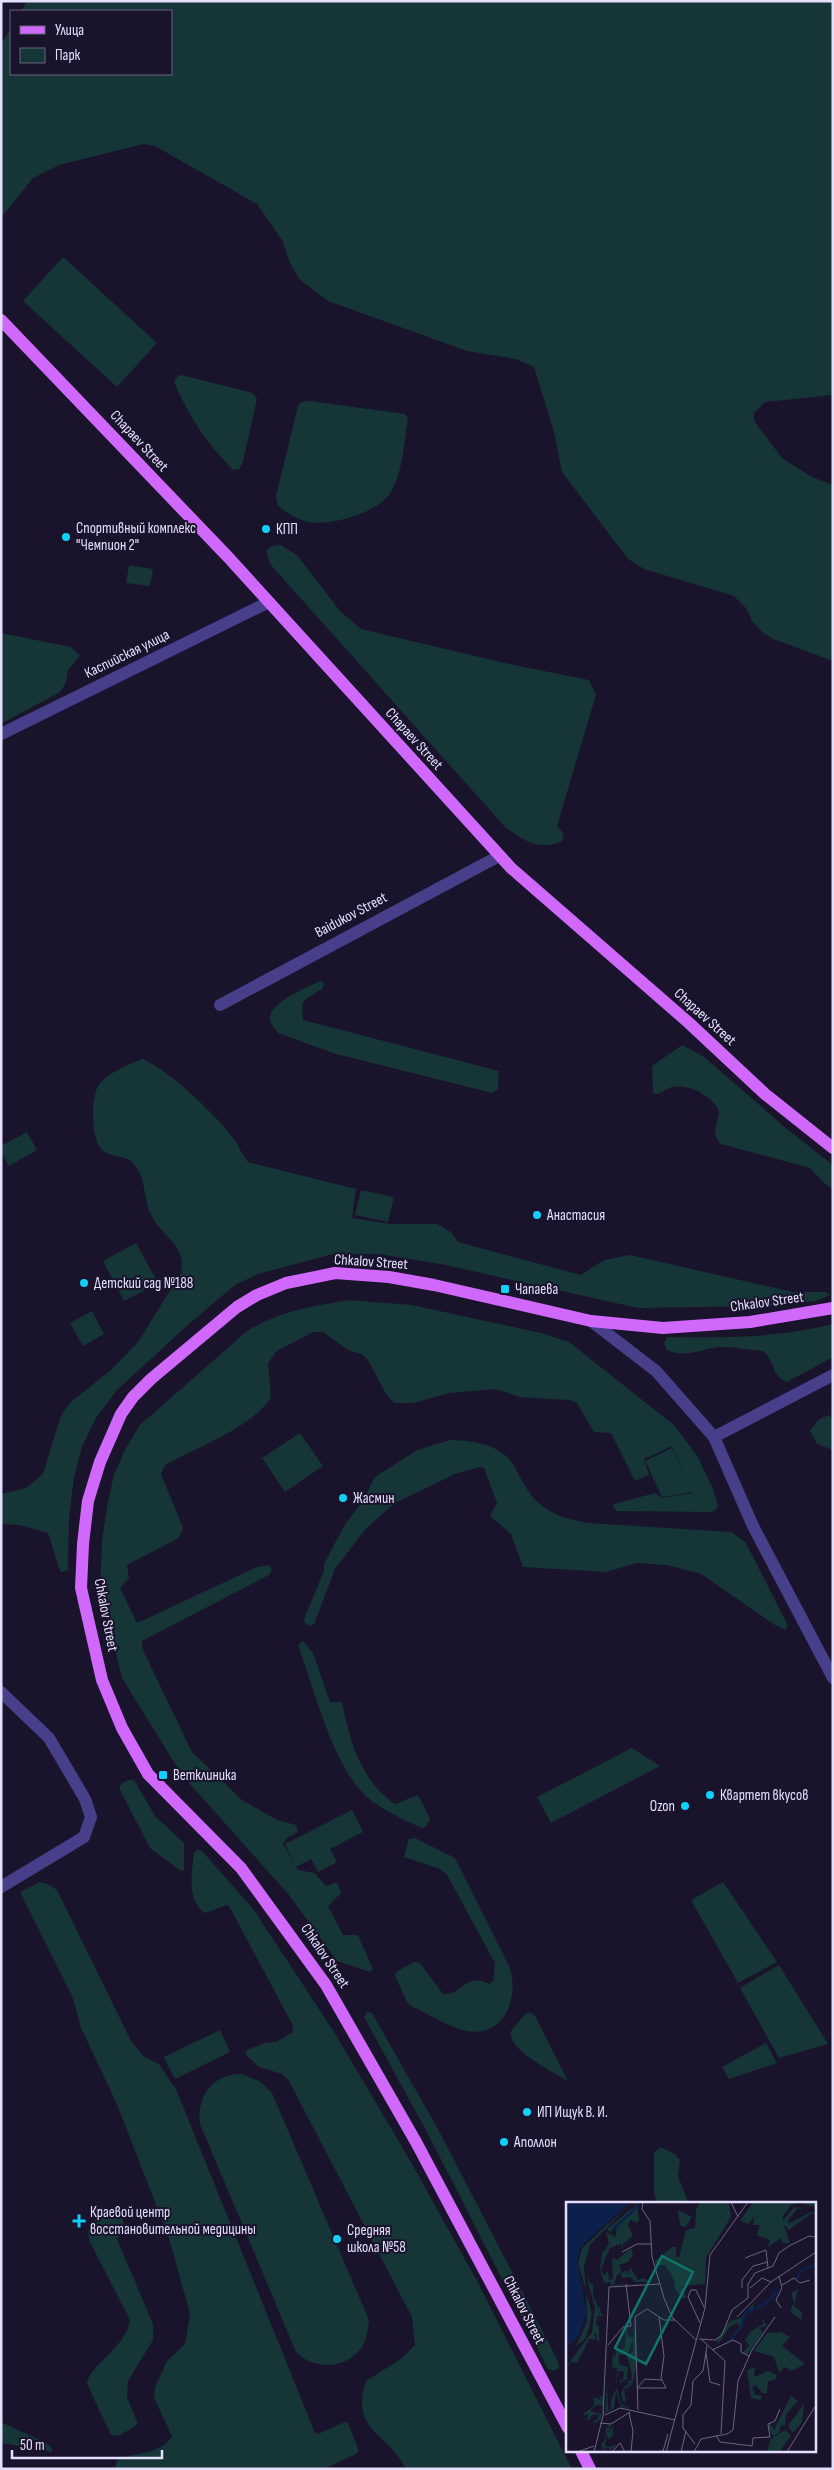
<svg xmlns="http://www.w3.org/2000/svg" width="834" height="2470" viewBox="0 0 834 2470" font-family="'Sofia Sans Condensed',sans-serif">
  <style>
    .green { fill: #163536 }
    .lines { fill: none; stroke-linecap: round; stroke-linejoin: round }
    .minor { stroke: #483f8a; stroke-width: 12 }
    .major { stroke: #d069fb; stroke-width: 12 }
    .poi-dot { fill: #11cff8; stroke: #19132c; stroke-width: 2 }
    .labels { text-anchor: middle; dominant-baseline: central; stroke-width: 4; stroke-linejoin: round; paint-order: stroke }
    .street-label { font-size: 15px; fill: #e5dffe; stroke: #19132c }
    .poi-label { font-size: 15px; fill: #e5dffe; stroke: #19132c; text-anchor: start }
    .inset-river { fill: none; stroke: #0d1f4b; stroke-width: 2.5 }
    .inset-road { fill: none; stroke: #6b6580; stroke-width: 1 }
    .view { fill: #0f766e; fill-opacity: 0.15; stroke: #0f766e; stroke-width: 2.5 }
    .inset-edge { fill: none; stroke: #e5dffe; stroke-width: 2.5 }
  </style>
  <rect width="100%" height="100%" fill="#19132c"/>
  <path class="green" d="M27 1H833V395L765 402 754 413V421L782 458 812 477 833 485V661L773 639 762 632 752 621 746 608 734 596 644 569 628 559 562 472 554 432 534 367 516 359 467 351 328 301 299 279 290 263 282 240 257 204 155 146 144 144 59 165 33 178 1 218V44L11 28V74H171V11H21Z
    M63 257 157 343 117 387 23 301Z
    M181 375 253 393 257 399 243 462 239 469 233 470C207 444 188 415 174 382L178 376Z
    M310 401 405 414 408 418C404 442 403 472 391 492 379 513 327 528 304 521 294 518 286 512 278 506L276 496 298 406 301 402Z
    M280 545 297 555 340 611 361 629 509 664 589 680 596 695 557 826 564 834 562 841C540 852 523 840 505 827L270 564 266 551 272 546Z
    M129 565 153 569 150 586 126 583Z
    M1 633 71 647 80 656 68 670 66 683 60 692 1 724Z
    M320 981 324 983 323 988 306 999 302 1004 303 1020 499 1071 498 1089 492 1093 336 1054 278 1033C275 1029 271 1024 270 1020 267 1003 308 987 320 981Z
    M682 1045 703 1056 788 1130 833 1165V1189L825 1184 810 1168 721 1144C709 1131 719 1125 719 1111 711 1095 689 1084 672 1087 664 1089 661 1096 653 1093L652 1066Z
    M143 1059C170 1071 216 1115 234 1139 239 1146 242 1155 248 1162L356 1189 352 1218 391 1224H437L451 1232 458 1242 581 1275 604 1260 630 1255 793 1292H826L830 1295 816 1301 772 1306 638 1308 441 1264 379 1254H333L258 1274 235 1285 189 1324 117 1390 96 1418 82 1447 74 1477 69 1519 68 1570 62 1572 60 1571 48 1533 20 1525 1 1524V1494L26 1488 43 1474 60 1418 66 1408 72 1401 111 1370 138 1342 181 1273C187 1242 160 1238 150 1212 143 1196 146 1175 132 1162 125 1155 109 1158 101 1149 91 1138 90 1095 100 1083 109 1073 130 1063 143 1059Z
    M27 1132 37 1150 9 1166 1 1152V1146Z
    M361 1190 394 1197 388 1222 355 1215Z
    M136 1243 158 1283 124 1301 103 1261Z
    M350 1300 412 1305 541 1333 569 1342 674 1425 698 1457 713 1489 718 1505 717 1509 712 1512 617 1511 613 1507 614 1504 655 1493 662 1498 693 1493 672 1446 644 1459 649 1475 635 1481 611 1433 594 1432 577 1403 569 1400 520 1397 495 1389 449 1393 414 1403H394L386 1394 368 1360 361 1354 348 1350 323 1332H313L277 1351 268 1363 271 1398C249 1429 198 1447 165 1465L161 1474 183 1528 179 1538 127 1565 129 1578 120 1588 137 1623 257 1567 269 1565 272 1570 269 1575 142 1641V1648L192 1752 242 1800 277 1820 296 1825 298 1832 287 1838 283 1844 298 1870 315 1873 326 1886 336 1882 338 1884 341 1893 328 1906 343 1935H358L373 1969 370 1972 337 1961 289 1895 182 1775 122 1678 100 1586 102 1541 107 1507 114 1474 127 1446 140 1425 247 1331C279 1311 313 1306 350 1300Z
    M92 1311 104 1334 83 1346 70 1323Z
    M833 1324V1357L787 1382C772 1378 774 1357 762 1351 749 1350 735 1347 722 1347 702 1348 687 1359 667 1350L664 1343 667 1337C724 1338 777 1338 833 1324Z
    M828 1415 833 1418V1450L817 1444 810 1431 818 1420Z
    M300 1433 323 1466 285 1492 262 1458Z
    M450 1440C471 1440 500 1444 513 1464 521 1478 528 1495 541 1505 555 1516 571 1520 588 1523L731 1532 746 1543 788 1626 785 1630 775 1625 701 1574 667 1565 637 1563 606 1572 523 1567 511 1534 490 1516 497 1503 484 1468 480 1467 455 1474 397 1502 383 1513 364 1531 335 1569 314 1624 309 1626 305 1623 304 1619 324 1571V1564L344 1526 363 1500 375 1477 417 1450Z
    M672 1448 693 1492 662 1497 645 1461Z
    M303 1641 313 1653 330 1702H342C350 1741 360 1780 395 1804L418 1795 430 1819 426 1827 422 1828C400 1818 376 1808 360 1790 330 1755 314 1689 298 1645Z
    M632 1748 660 1766 551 1823 537 1797Z
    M129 1780H134L155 1816 184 1843V1870L181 1871 150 1848 119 1788 122 1783Z
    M352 1810 363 1832 330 1849 337 1862 318 1872 311 1859 296 1867 285 1844Z
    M415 1838 455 1858 510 1968C519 1997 505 2038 467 2031 450 2028 427 2013 411 2006L407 2002 395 1976 396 1972 414 1962 420 1963 443 1994C462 1996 465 1972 489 1984L493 1981 495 1963 447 1875 440 1869 404 1857 409 1839Z
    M198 1849 203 1852 254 1910 334 2032 404 2150 477 2281 572 2469H406C387 2431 350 2432 366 2381L402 2358 415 2345 412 2317 289 2081 282 2074 259 2067 246 2055V2051L249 2049 265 2043 276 2042 293 2032 292 2024 229 1906 227 1905 205 1913C186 1900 192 1872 194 1853Z
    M40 1882 48 1884 57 1890 131 2041 143 2056 159 2064 176 2089 315 2433 318 2434 345 2422 348 2423 358 2448V2452L354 2455 324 2469H115L117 2460C136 2451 160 2456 172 2436L154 2398 155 2387 167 2361 185 2344 190 2314 169 2238 116 2102 81 2028 73 1998 20 1892Z
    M723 1882 777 1962 738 1983 691 1900Z
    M779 1965 828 2044 779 2058 740 1988Z
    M367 2012 372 2013 438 2129 558 2361 559 2368 553 2371 548 2369 428 2134 364 2017Z
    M526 2013H531L535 2016 568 2081C553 2072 506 2049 511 2031Z
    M220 2030 230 2052 175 2079 164 2057Z
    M766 2043 777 2063 729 2079 722 2067Z
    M242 2074 261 2082 272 2093 369 2320C368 2330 367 2339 362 2347 347 2370 313 2370 296 2352L200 2124C196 2097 213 2073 242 2074Z
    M661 2147 675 2154 680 2160 678 2176 689 2204H657L654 2193V2152Z
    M104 2209H112L123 2219 124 2225 117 2239 153 2324V2340L128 2381 127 2397 138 2424 119 2436 111 2435 87 2384C88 2366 127 2347 130 2320L89 2240 88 2230Z
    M1 2422 48 2444 52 2449 51 2452 1 2443Z"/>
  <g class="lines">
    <path class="minor" d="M1 734 267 603
      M220 1005 499 856
      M591 1321 656 1371 714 1437 753 1526 833 1678
      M714 1437 833 1375
      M1 1692 49 1738 85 1799 91 1817 84 1837 1 1887"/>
    <path class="major" d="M1 320 228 557 511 868 689 1023 765 1094 833 1148
      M568 2428 416 2142 326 1985 241 1868 148 1774 122 1728 102 1680 81 1588 83 1544 88 1501 100 1462 121 1414 133 1397 151 1379 237 1307 257 1295 286 1283 335 1273 389 1277 434 1285 591 1321 663 1328 750 1322 833 1308
      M581 2451 590 2469"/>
  </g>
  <g class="poi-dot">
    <circle cx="266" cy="529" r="5"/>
    <circle cx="66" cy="537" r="5"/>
    <circle cx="537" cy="1215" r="5"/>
    <circle cx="84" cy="1283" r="5"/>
    <rect x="500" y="1284" width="10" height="10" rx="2.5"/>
    <circle cx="343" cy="1498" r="5"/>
    <rect x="158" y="1770" width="10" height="10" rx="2.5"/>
    <circle cx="710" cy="1795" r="5"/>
    <circle cx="685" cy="1806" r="5"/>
    <circle cx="527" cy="2112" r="5"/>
    <circle cx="504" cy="2142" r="5"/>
    <path d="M76.5 2213.5h5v5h5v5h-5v5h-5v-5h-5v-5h5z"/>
    <circle cx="337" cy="2239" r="5"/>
  </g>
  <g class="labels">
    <g class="street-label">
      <text transform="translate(139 441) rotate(47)">Chapaev Street</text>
      <text transform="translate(127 654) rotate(-26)">Каспийская улица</text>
      <text transform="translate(414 739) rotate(48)">Chapaev Street</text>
      <text transform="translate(351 915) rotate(-28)">Baidukov Street</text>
      <text transform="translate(705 1017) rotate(42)">Chapaev Street</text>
      <text transform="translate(371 1262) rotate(4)">Chkalov Street</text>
      <text transform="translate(767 1302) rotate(-8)">Chkalov Street</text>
      <text transform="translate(106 1615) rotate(79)">Chkalov Street</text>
      <text transform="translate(325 1956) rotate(56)">Chkalov Street</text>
      <text transform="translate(524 2310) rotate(63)">Chkalov Street</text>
    </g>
    <g class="poi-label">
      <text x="76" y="528">Спортивный комплекс<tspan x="76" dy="17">"Чемпион 2"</tspan></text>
      <text x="276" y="529">КПП</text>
      <text x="547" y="1215">Анастасия</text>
      <text x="94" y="1283">Детский сад №188</text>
      <text x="515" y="1289">Чапаева</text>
      <text x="353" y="1498">Жасмин</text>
      <text x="173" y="1775">Ветклиника</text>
      <text x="720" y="1795">Квартет вкусов</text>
      <text x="675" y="1806" text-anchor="end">Ozon</text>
      <text x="537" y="2112">ИП Ищук В. И.</text>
      <text x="514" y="2142">Аполлон</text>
      <text x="90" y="2212">Краевой центр<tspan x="90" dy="17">восстановительной медицины</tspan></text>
      <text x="347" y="2230">Средняя<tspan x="347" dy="17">школа №58</tspan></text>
    </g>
  </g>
  <g transform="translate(566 2202)">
    <rect width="250" height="250" fill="#19132c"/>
    <path d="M134 0H163L165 15 140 56 139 82 116 84 120 96H116L109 87 108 78 99 63H90L89 59 106 45H110V55H113L120 28 129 26 130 7ZM187 0H250L249 5 234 1 225 3 217 14V19L228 5 239 6 231 7 221 20 224 21 245 10H250V13L246 11 223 28 217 21 224 41H216L215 36 202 45 204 38 191 33 194 23H187L188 14 183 22 174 19ZM71 2 73 18 71 21 64 18 62 23 67 34 57 42V48L55 42 44 46 35 67 38 74 42 69 43 78 47 77 46 56 51 58 65 46 67 53 62 60 53 63 56 70 51 73 48 83 59 82 50 84 45 83 44 80 38 81 34 67 36 51 43 42 40 30 46 33 45 30 49 36 51 25 58 19 44 30 41 27ZM63 3 24 43 18 64 20 88 12 61 16 46ZM112 8 126 15 119 26 114 23ZM65 66 72 78 77 76 86 80H70L64 75 56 76 55 72 60 68 61 71 65 73 61 70ZM21 71 23 80 27 83V94L32 105 35 106 32 113 35 110 37 114H32L33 123 31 114 30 123 33 124V139L38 140 31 139V133L28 130 30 138 23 137 11 161 6 160 0 165 26 130 29 106 22 81ZM232 87 228 104 236 110V118L224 110 228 100 225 92ZM20 90 26 111 23 126 20 136 10 144 21 120ZM187 102 188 107 179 113 176 126 160 141 174 124 171 121 164 125 152 142 150 138 164 119 175 116ZM195 115 201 124 193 126 197 130 192 138 182 152 177 151 183 143 179 139 184 130 197 122ZM67 123 70 136V165L67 180 63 185 58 187 60 200 57 199 55 194 57 197 55 193 58 185 63 182 61 179H65L66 173 61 154 67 149V137L62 152 53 153V163L62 165 61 177 55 181 53 177 57 179 58 170 52 169 50 187 51 166 48 165 46 169 47 150 49 156 50 148H56L59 144 60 125 62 134H65L63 136 68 135ZM215 130 224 135 216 144 239 162 225 169 219 165 213 171 208 155 188 149 201 131ZM189 165 188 175 202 169 211 173 210 177 202 180 201 191H196L190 183 186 185 189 193 196 194 195 198 185 196 181 168ZM41 180 42 208 45 206V198L49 189 51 186 55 202 64 206 55 205 50 189 48 206 41 210 39 209ZM33 193 38 196 36 210V203H31L33 200 24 209 36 212 34 218 29 221H24L29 220 27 218H31L33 212 26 213 24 218 19 216H22V212L17 214 18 211 28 204V195L35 198ZM225 194 232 199 220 212 219 224 215 223 213 231 207 234 202 225 204 221 208 228ZM238 202 236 220 227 231 222 224ZM47 222V233L42 238 41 231 39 243 43 245 51 242 45 248 41 245 39 248 38 244 37 249 35 242 39 238 40 226H44L41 223H45L44 227 43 230 45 228ZM219 228 228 236 225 234 213 250H196L201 249 205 237Z" fill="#163536"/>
    <path d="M0 0H64L14 45 11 59 21 110 12 135 2 145Z" fill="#0d1f4b"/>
    <path class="inset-river" d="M47 27 73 3M230 77 236 68 250 63M164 138 176 125 179 111 198 103 214 87"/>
    <path class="inset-road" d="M77 0 76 7 84 19 86 55 98 96 106 115 130 138M165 0 172 15M56 50 71 42H85M179 56 200 48 202 66M213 74 216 86 210 98 215 106M216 83 228 76 234 81 244 78M176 86V78L187 64 202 60M184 86 196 76 205 80M171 115 205 80 250 50M134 121 122 95 125 88H130L138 105M133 137 149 138 156 133 166 108 182 96V82L189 71 207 64 213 51 223 44 243 34 250 35M135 137 159 159 155 232M42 143 57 125 65 124 60 82M146 148 167 138 175 142V150L183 154M140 151 144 180 154 183M71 186H100L95 176 98 154 93 115M71 186 79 177 96 178M72 208 69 115 81 107 98 118H109M37 211 43 85 94 82M63 211 67 229 65 250M39 213 54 206 109 218M34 221 45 222 64 210M150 233 154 240 186 244 187 236 204 235 202 222 209 219 214 207M129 242 117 226V213L125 203 127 179 137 169 141 144M11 250 28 244M28 250 38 210M46 250 54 241 59 250M92 250 97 249 102 232M100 250 139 106 144 53 182 0M115 250 120 229M128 250 135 237 161 232 167 228 172 179 186 148 209 115M221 250 250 203"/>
    <path class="view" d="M96 54 127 70 80 162 49 146Z"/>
    <rect width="250" height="250" class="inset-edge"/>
  </g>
  <rect width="834" height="2470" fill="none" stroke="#e5dffe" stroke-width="5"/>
  <rect x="10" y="10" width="162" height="65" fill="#19132c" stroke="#6b6580"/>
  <rect x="20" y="26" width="25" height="8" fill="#d069fb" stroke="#6b6580"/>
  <text x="55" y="35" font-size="15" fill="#e5dffe">Улица</text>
  <rect x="20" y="48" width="25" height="15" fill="#163536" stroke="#6b6580"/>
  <text x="55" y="60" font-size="15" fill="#e5dffe">Парк</text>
  <path d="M12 2450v8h150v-8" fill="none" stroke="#e5dffe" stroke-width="2.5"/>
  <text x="20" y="2450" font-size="15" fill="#e5dffe" stroke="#19132c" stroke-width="4" paint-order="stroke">50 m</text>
</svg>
